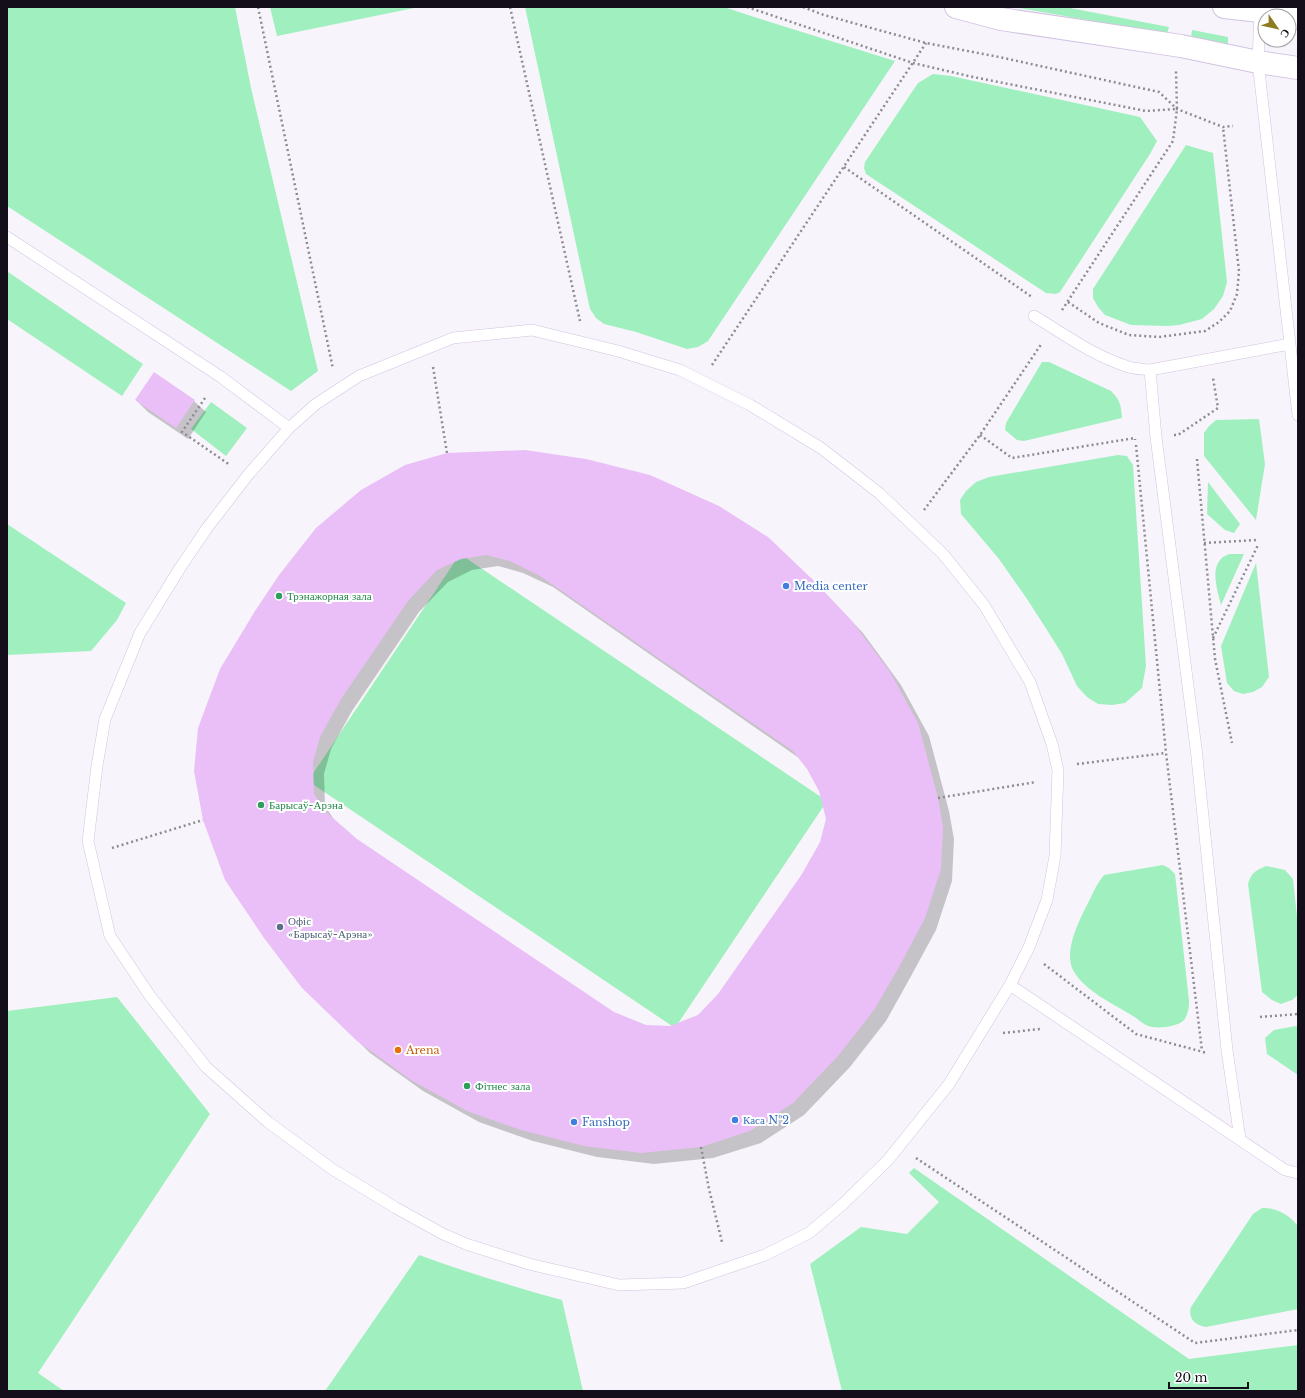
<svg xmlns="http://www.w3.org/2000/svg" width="1305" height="1398" viewBox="0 0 1305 1398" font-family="'Libre Baskerville',serif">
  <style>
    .green { fill: #9ff0be }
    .shadow { fill: #0003; fill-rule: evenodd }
    .building { fill: #eabff7; fill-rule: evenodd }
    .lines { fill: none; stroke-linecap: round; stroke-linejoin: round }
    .service-casing { stroke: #d2c3e2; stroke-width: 12 }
    .tertiary-casing { stroke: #d2c3e2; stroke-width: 24 }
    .path { stroke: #8f8b93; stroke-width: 2.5; stroke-dasharray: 2 3; stroke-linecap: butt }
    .service { stroke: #fff; stroke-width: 11 }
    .tertiary { stroke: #fff; stroke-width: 22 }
    .shop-dot { fill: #3f7fe0; stroke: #fff; stroke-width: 1.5 }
    .leisure-dot { fill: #2e9e5b; stroke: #fff; stroke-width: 1.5 }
    .service-dot { fill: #5c6f8a; stroke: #fff; stroke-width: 1.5 }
    .food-dot { fill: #e8710a; stroke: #fff; stroke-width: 1.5 }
    .labels { text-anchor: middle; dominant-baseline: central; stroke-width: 4; stroke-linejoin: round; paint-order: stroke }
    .shop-label { font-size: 11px; fill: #366cbe; stroke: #fff; text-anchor: start }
    .leisure-label { font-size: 11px; fill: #27864d; stroke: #fff; text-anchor: start }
    .service-label { font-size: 11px; fill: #4e5e75; stroke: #fff; text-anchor: start }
    .food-label { font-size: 11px; fill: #c56008; stroke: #fff; text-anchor: start }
  </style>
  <rect width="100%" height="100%" fill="#f8f4fb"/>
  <path class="green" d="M7 7H235L251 88 318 371 291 391 7 206Z
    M270 7H419L277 36Z
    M525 7H724L754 17 895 61 708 341 698 347 687 349 636 332 604 324 596 318 590 309Z
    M1013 7H1065L1169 27 1167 34Z
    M1192 30 1228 37V44L1191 38Z
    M933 74 951 76 1140 117 1157 141 1150 154 1060 292 1056 294 1046 293 866 174 864 168 865 162 918 83Z
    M1186 145 1213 153 1227 282 1223 296 1214 309 1202 319 1179 325 1168 326 1131 325 1105 315 1098 307 1093 298V289Z
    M8 272 143 364 122 396 7 319Z
    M1042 362H1049L1111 391C1120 400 1121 405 1122 418L1024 441 1017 440 1005 430 1006 423Z
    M211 402 247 428 226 456 191 429Z
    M1259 419 1265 464 1256 520 1204 456V433L1209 426 1216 420Z
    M1118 455 1127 456 1133 465 1146 666 1142 688 1125 703 1112 705 1098 704 1087 697 1077 686 1062 654 1047 630 1027 599 999 559 961 514 960 500 966 491 976 482 989 477Z
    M1208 482 1240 524 1234 533 1225 530 1207 514Z
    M7 524 126 603 117 620 91 651 7 655Z
    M460 554 827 801 675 1028 308 781Z
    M1229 554H1244L1221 605C1218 592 1210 570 1221 559 1222 557 1227 555 1229 554Z
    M1256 563 1269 677 1262 687 1253 692 1243 694 1234 691 1227 683 1221 646Z
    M1163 865 1169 868 1175 874 1189 1001C1189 1008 1188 1016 1183 1021 1176 1027 1157 1029 1148 1026 1143 1024 1138 1019 1133 1016 1114 1004 1084 991 1073 970 1063 950 1081 917 1090 899 1094 890 1098 882 1104 875Z
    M1266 866 1285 870 1293 879 1298 926V995L1292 1000 1281 1004 1272 1000 1262 992 1248 884C1252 872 1255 871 1266 866Z
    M117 997 210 1114 38 1373 64 1391H7V1011Z
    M1296 1026 1298 1027V1075L1267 1054 1265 1038 1274 1030Z
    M914 1168 1189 1359 1298 1345V1391H842L810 1264 861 1227 907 1234 939 1202 909 1173Z
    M1262 1208C1275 1207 1290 1215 1297 1225L1298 1309 1206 1327C1194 1325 1188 1318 1191 1307L1253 1214Z
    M419 1255C466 1272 514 1287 562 1300L583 1391H325Z"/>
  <path class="shadow" d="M136 400 194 401 206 412 188 439 148 412Z
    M316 529 811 578 863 633 901 685 929 736 949 811 954 839 952 881 936 930 910 978 886 1021 850 1067 804 1115 761 1143 713 1158 654 1164 597 1157 533 1141 479 1122 423 1091 370 1053 303 987ZM498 566 523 573 553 587 799 758 808 769 820 790 827 819 821 842 803 875 719 995 699 1016 670 1027 646 1026 614 1013 356 840 335 821 325 806 324 774 331 749 352 711 419 612 448 582 472 570Z"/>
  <path class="building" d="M154 372 195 400 176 428 135 400Z
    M525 450 586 459 650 475 719 506 768 537 811 578 852 621 890 672 918 723 938 798 943 827 941 869 925 918 899 967 874 1010 838 1056 793 1103 750 1131 701 1147 641 1153 584 1146 521 1130 467 1111 411 1080 357 1041 302 988 264 938 225 880 203 820 194 771 198 728 220 669 255 611 279 575 316 528 361 490 405 465 447 453ZM486 555 510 561 540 576 793 751 807 769 819 791 826 819 820 842 802 874 718 994 698 1015 670 1026 646 1025 614 1012 357 839 326 812 314 794 313 762 320 737 341 699 408 601 437 570 461 559Z"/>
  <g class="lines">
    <g class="service-casing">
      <path id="service" d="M1260 11 1258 62 1298 415
        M7 237 221 377 289 428
        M1034 316C1064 334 1092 355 1126 366 1133 369 1142 369 1150 370L1290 344
        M532 330 618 351 680 370 750 405 821 448 879 493 943 554 984 605 1030 682 1052 744 1058 770 1055 856 1047 900 1029 947 1010 985 949 1084 888 1160 843 1204 809 1233 765 1255 683 1283 619 1285 529 1264 466 1244 443 1234 396 1208 332 1169 268 1122 206 1067 150 996 110 936 88 841 97 766 105 719 140 633 180 568 207 528 248 475 289 428 316 404 359 376 453 338Z
        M1150 370 1156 437 1196 748 1227 1050 1240 1139
        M1010 985 1285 1170 1298 1173"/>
    </g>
    <g class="tertiary-casing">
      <path id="tertiary" d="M956 7 1001 19 1181 46 1258 62 1298 68
        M1224 7 1260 11 1298 18"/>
    </g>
    <path class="path" d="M258 7 333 369
      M510 7 580 321
      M747 7 913 63 973 77 1146 111 1176 109
      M803 7 824 15 926 43 999 57 1159 92 1177 109 1223 127 1233 126
      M844 167 1032 297
      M1068 302 1099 323 1129 335 1159 337 1205 331 1219 322 1230 311 1237 294 1239 271 1223 127
      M1062 310 1173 141 1177 109 1176 71
      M712 365 926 43
      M433 367 447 453
      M205 398 182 432 230 465
      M980 435 1012 458 1135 438V440
      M1174 435H1178L1218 408 1213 378
      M1136 445 1166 753 1202 1051
      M1197 459 1215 659 1232 743
      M924 510 980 435 1042 343
      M1204 543 1257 540
      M1213 638 1258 545
      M1077 764 1166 753
      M938 798 1036 782
      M112 848 203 820
      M1044 964 1136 1034 1207 1053
      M1260 1017 1298 1014
      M1003 1033 1040 1029
      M701 1147 709 1189 722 1242
      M916 1158 1195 1343 1298 1330"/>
    <use href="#service" class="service"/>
    <use href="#tertiary" class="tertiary"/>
  </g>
  <g class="shop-dot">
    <circle cx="786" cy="586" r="4"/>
    <circle cx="735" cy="1120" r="4"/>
    <circle cx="574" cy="1122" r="4"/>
  </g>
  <g class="leisure-dot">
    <circle cx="279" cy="596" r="4"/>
    <circle cx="261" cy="805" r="4"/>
    <circle cx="467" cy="1086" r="4"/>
  </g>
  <circle class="service-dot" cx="280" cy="927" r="4"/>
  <circle class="food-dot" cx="398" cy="1050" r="4"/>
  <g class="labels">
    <g class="shop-label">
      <text x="794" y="586">Media center</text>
      <text x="743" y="1120">Каса №2</text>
      <text x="582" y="1122">Fanshop</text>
    </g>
    <g class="leisure-label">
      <text x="287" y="596">Трэнажорная зала</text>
      <text x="269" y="805">Барысаў-Арэна</text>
      <text x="475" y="1086">Фітнес зала</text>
    </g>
    <g class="service-label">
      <text x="288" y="921">Офіс<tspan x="288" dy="13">«Барысаў-Арэна»</tspan></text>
    </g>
    <g class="food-label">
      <text x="406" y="1050">Arena</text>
    </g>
  </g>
  <rect width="1305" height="1398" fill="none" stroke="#130e19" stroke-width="16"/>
  <g transform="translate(1277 28) rotate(124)"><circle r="19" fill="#ffffff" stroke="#a19fa3"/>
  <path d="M0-3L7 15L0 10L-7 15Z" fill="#8d7b21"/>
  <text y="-6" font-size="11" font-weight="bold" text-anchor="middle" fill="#130e19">С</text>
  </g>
  <path d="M1169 1382v6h79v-6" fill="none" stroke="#130e19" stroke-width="2"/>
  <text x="1175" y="1382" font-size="12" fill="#130e19" stroke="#ffffff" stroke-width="3" paint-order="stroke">20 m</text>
</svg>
